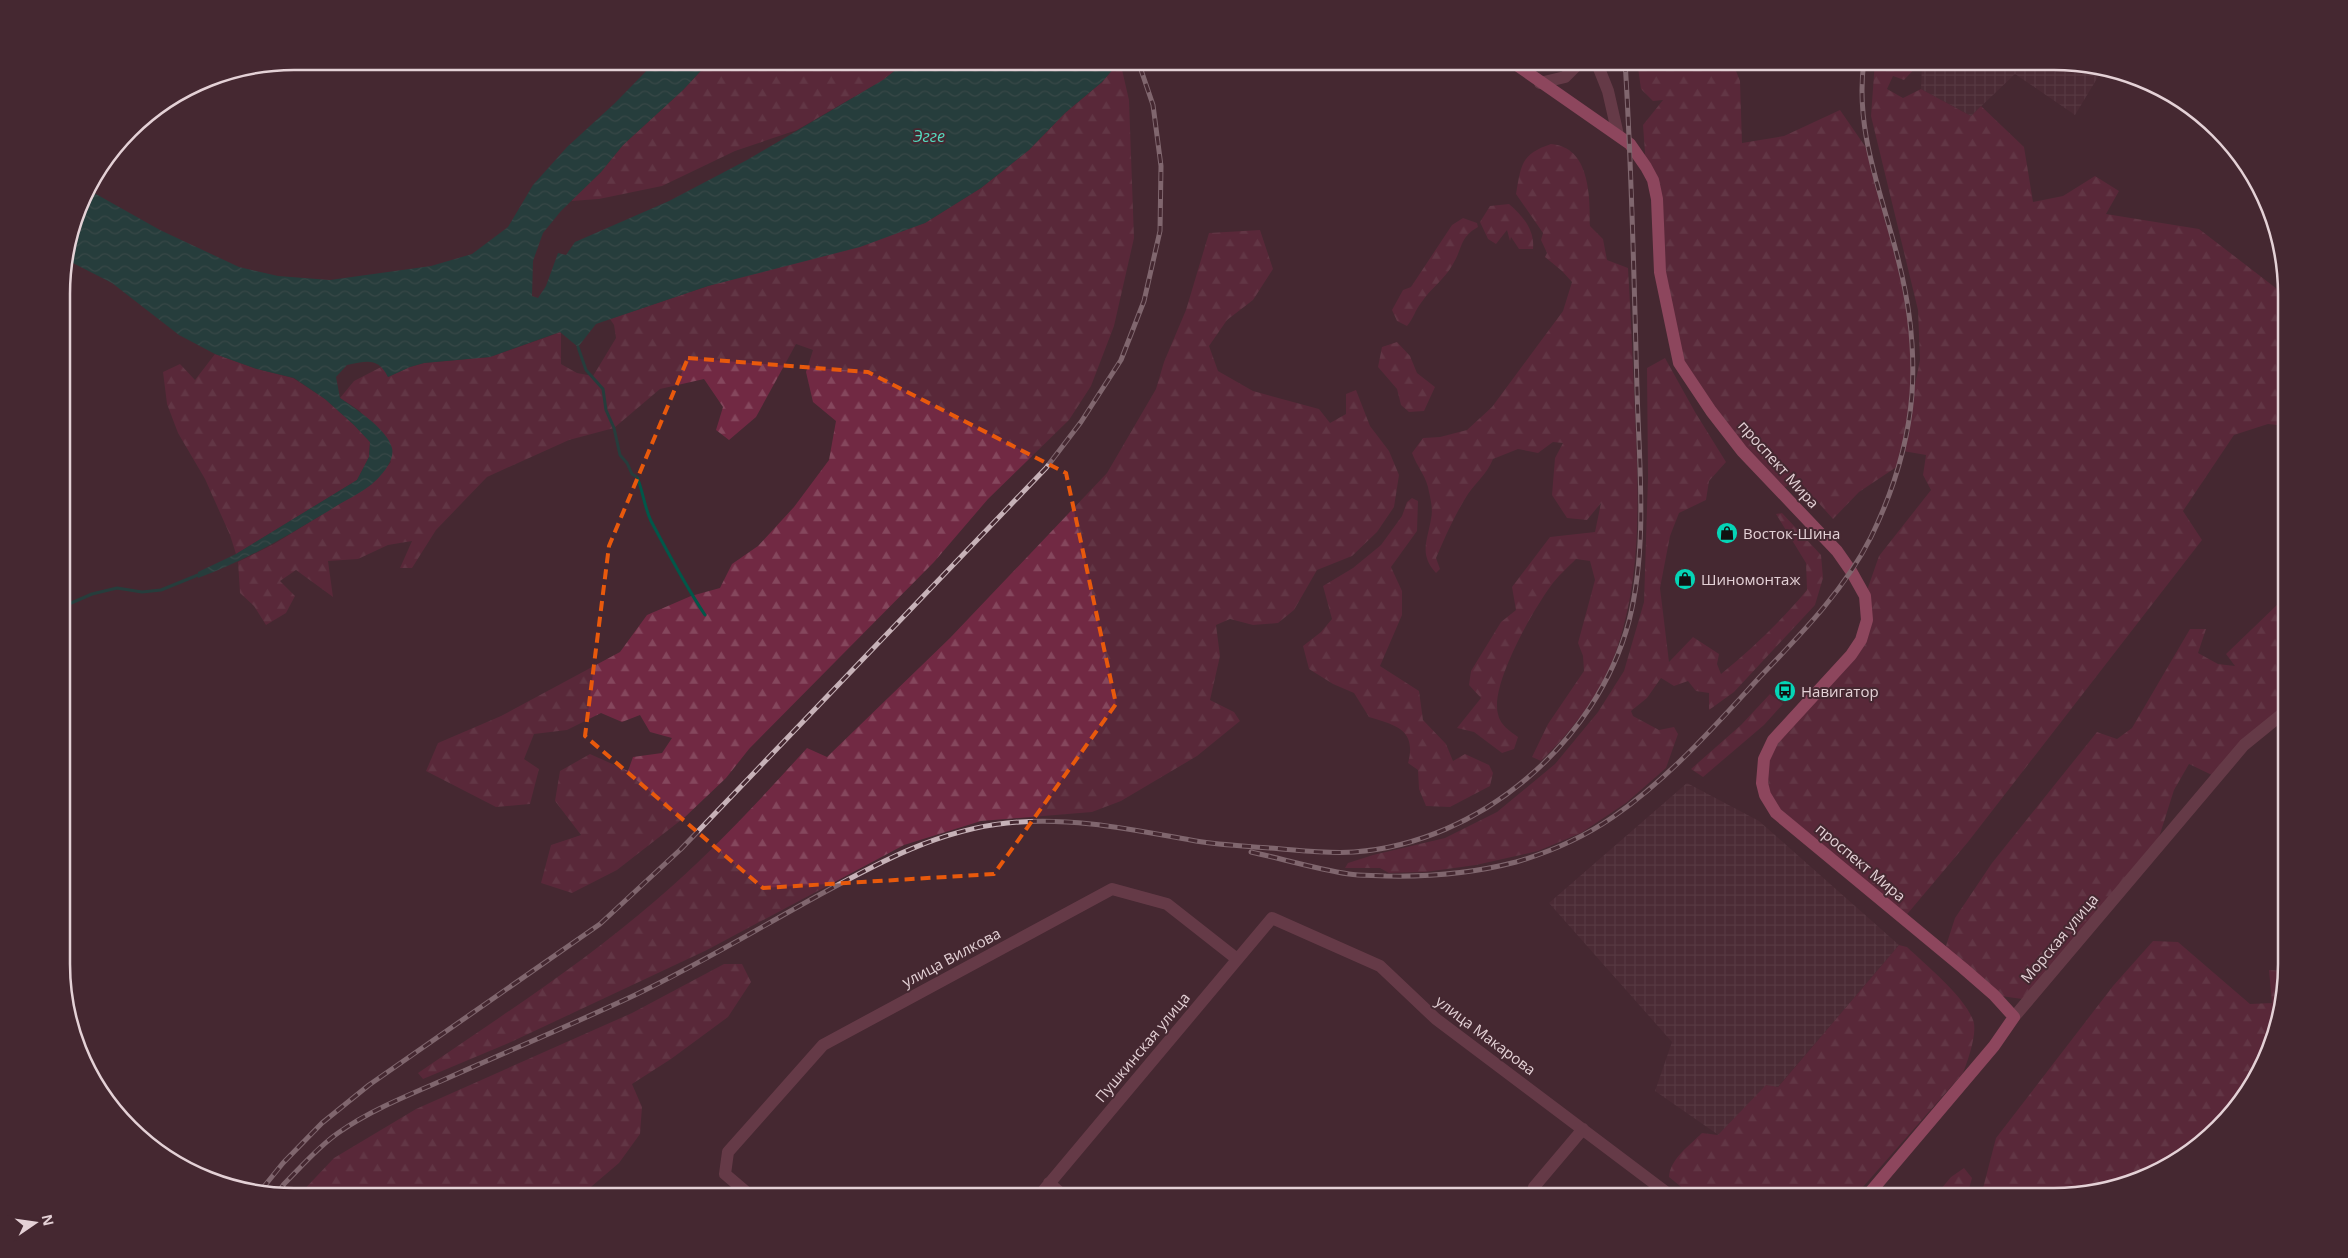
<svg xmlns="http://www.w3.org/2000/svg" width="2348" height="1258" viewBox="0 0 2348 1258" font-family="'Open Sans',sans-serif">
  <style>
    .industrial { fill: url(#industrial-grid) }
    .forest { fill: url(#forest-firs) }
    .water { fill: url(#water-waves) }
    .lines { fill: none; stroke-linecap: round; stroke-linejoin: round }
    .stream { stroke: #025749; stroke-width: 3 }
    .minor { stroke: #8d5163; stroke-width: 12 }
    .major { stroke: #e46a93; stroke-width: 12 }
    .rail-casing { stroke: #c7b2b8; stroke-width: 5 }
    .rail { stroke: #452831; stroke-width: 3; stroke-dasharray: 9; stroke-linecap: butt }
    .marked { fill: none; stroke: #e8590c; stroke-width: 4; stroke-dasharray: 10 6; stroke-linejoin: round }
    .labels { text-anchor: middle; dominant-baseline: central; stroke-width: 4; stroke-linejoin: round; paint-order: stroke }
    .street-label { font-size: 15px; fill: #e4d1d6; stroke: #452831 }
    .poi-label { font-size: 15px; fill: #e4d1d6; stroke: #452831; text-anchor: start }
    .water-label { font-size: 16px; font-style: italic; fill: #54dabf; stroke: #452831 }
    .rim { fill: none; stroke: #e4d1d6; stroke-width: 2.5 }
  </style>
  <defs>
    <pattern id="industrial-grid" width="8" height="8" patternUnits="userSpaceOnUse" patternTransform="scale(1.25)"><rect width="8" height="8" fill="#532f3a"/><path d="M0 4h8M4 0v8" fill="none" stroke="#6c4c56"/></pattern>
    <pattern id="forest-firs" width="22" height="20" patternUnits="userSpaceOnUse" patternTransform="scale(1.25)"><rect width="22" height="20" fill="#712943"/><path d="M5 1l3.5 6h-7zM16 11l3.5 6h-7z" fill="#85475d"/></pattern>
    <pattern id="water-waves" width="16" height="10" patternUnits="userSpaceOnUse" patternTransform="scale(1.25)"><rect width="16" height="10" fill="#025749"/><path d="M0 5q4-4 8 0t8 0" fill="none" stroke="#276e62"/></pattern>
  </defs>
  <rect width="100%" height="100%" fill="#452831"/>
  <path class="industrial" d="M1922 61H2054L2101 72 2075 115 2015 74 1971 116 1921 89Z
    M1687 783 1759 821 1899 945 1730 1143 1655 1091 1672 1042 1549 903Z"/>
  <path class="forest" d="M710 61H907L883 80 797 130 735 151 662 186 599 199 571 201 601 172 623 145 683 90Z
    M1120 61 1129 100 1134 238 1114 326 1091 386 1069 420 988 499 934 562 749 749 726 778 685 817 617 870 572 893 541 883 551 845 581 835 555 801 560 771 590 754 628 771 633 757 662 753 672 738 650 732 640 715 622 722 601 713 567 730 534 734 524 759 539 769 530 804 496 807 426 771 438 743 501 716 620 652 647 615 691 596 720 588 732 564 758 546 794 507 829 460 836 421 813 402 806 372 813 350 796 344 756 417 729 440 716 430 723 407 704 379 660 389 614 428 569 440 487 477 436 530 412 568H400L412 541 388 545 358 559 328 561 333 597 296 570 280 581 295 596 286 613 266 625 254 606 240 593 238 562 274 544 372 484 391 462 360 411 340 398 354 381 383 366 388 377 410 367 424 363 490 357 561 332V364L577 373 593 376 616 338 614 325 610 319 708 286 925 223 981 188 1029 150 1065 113 1102 82Z
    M1637 61H1732L1740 81 1742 143 1784 136 1840 110 1867 149 1899 263 1910 313 1913 346 1912 399 1920 360 1918 310 1871 116 1875 61H1922L1904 80 1893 76 1887 89 1903 98 1921 89 1971 116 1981 106 2024 147 2033 202 2063 196 2095 176 2119 191 2106 214 2199 229 2281 292 2285 289V426L2268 424 2234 435 2183 511 2202 540 1968 842 1903 919 1765 795 1764 759 1861 640 1865 596 1879 556 1931 490 1923 475 1926 455 1903 451 1901 464 1859 492 1833 519 1799 481 1778 490 1742 451 1675 348 1657 199 1646 167 1643 125 1663 100 1653 101 1641 89Z
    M1551 144C1590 147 1590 196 1590 226L1603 239 1607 260 1628 268C1631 317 1633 366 1635 415 1639 501 1643 589 1609 670 1594 703 1567 736 1541 761L1532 757 1548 724 1584 671 1583 656 1578 643 1595 580 1590 561 1576 559C1567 568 1557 577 1550 587 1532 612 1490 685 1498 714 1500 725 1510 731 1518 737L1514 749 1502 753 1474 732 1457 728 1481 698 1469 685 1471 671 1501 622 1516 610 1512 587 1550 537 1595 532 1601 503 1587 520 1567 518 1552 495 1555 458 1563 443 1553 442 1538 453 1518 449 1493 459C1487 474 1477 481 1468 494 1455 514 1445 537 1436 558L1440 569 1436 573C1419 554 1427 542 1431 519 1433 511 1431 500 1429 492 1427 477 1417 467 1412 453L1423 438 1440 437 1467 430 1492 407 1563 311 1572 282 1562 271 1545 257 1547 253 1541 240 1543 233 1516 194C1521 165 1521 154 1551 144Z
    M1509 204C1523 216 1535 230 1533 249H1519L1511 237 1510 241 1507 230 1496 244 1488 239 1480 222 1490 206Z
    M1463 218 1477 223 1478 227C1459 238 1463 248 1453 264 1445 279 1430 289 1421 303 1415 310 1414 318 1407 326L1397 321 1392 310 1403 290 1411 287 1452 225Z
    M1260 230 1273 269 1253 300 1227 320 1209 346 1218 371 1253 391 1319 409 1330 423 1346 414V394L1356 390 1370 426 1389 451 1399 475 1394 507 1377 532 1352 556 1317 570 1294 610 1278 623 1253 625 1230 619 1216 625 1220 656 1210 700 1234 712 1240 721 1197 756 1121 801 1092 812 981 821 904 845 707 950 511 1042 423 1079 418 1073C498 1018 581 965 655 901 710 854 759 801 807 748L827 757 950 638 1107 473 1156 389 1164 362 1186 310 1209 233Z
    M1397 342 1410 356 1417 373 1435 387 1424 411 1409 412 1401 405 1397 389 1378 367 1382 347Z
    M215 354 257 369 293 378 325 399 354 425 370 442 369 457 357 480 236 554 230 535 205 479 178 433 167 404 163 372 180 364 195 380Z
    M1665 358 1695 412 1726 462 1709 481 1706 500 1679 513 1670 536 1660 588 1669 662 1693 637 1719 654 1717 664 1721 674C1752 649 1781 621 1807 590L1806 563 1776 514 1782 513 1821 555 1823 578 1815 605 1734 692 1709 710V693L1696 691 1688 681 1674 686 1661 678 1647 698 1631 711 1633 716 1659 730 1674 727 1678 734 1666 768 1626 803 1581 833 1538 851 1476 865 1425 872 1389 873 1380 868H1345L1348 863 1373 855 1445 838 1497 812 1555 764 1598 712 1624 671 1644 602 1648 477 1647 368Z
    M1412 498 1418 501 1417 531 1391 567 1402 591V615L1380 666 1419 691 1423 720 1446 744 1453 761 1465 754 1489 765 1493 773 1490 786 1450 807 1426 806 1419 789 1418 770 1408 763C1417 730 1396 725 1369 717L1354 693 1333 684 1309 669 1303 646 1321 632 1332 619 1323 586 1353 568 1381 545 1402 516 1407 502Z
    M2286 601V711L2216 777 2189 764 2174 790 2155 850 2029 1000 1994 995 1944 952 1955 918 1992 863 2097 732 2117 739 2132 728 2190 629H2206L2198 653 2218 664 2235 666 2226 654 2278 604Z
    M1770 694 1783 704 1764 725 1703 777 1691 769 1741 725Z
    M2153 941 2178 942 2250 1004 2272 1003 2269 970 2285 971 2263 1067 2229 1118 2183 1158 2129 1185 2069 1196H1981L1996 1138 2113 986Z
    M1899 945 1907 947C1926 965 1964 996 1973 1020 1978 1032 1968 1060 1963 1073L1855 1196H1730L1722 1190H1685L1669 1177C1670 1159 1690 1145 1702 1133L1718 1135 1766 1085 1778 1087Z
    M724 964H742L751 982 728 1017 671 1059 632 1084 642 1107 640 1134 619 1163 585 1192 567 1197H297L334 1158 416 1109 632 1013Z
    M1964 1168 1972 1178 1967 1196H1935L1951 1177Z"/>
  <path class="water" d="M656 61H710L683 90 623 145 601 172 561 211 543 233 533 261 532 296 538 298 546 286 558 253 566 255 575 242 669 201 747 160 883 80 907 61H1120L1102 82 1065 113 1029 150 981 188 925 223 860 247 708 286 596 324 578 347 560 332 490 357 424 363 410 367 388 377C377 356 366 362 347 365L336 377 340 398C356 409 387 429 392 448 395 461 381 476 372 484 360 494 343 501 330 510 287 536 245 561 198 578V572L236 554 357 480 369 457 370 442 354 425 325 399 294 378 257 369 215 354 179 335 112 283 67 260 87 189 160 230 239 267 278 276 330 280 431 266 472 254 508 227 533 185 567 147 615 103Z"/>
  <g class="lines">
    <path class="stream" d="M578 347 586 370 603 389 606 410 614 428 620 455 627 463 632 474 637 477C643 491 644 506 651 521 668 553 685 585 705 615
      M62 607 92 594 117 588 142 592 161 590 198 575
      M63 698 66 706 63 713
      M63 765 68 778 63 791"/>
    <path class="minor" d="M1596 61 1608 91 1618 135
      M1540 83 1565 77 1581 61
      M2014 1017 2244 745 2286 711
      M1049 1183 1065 1197
      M1535 1196 1534 1187 1583 1129
      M752 1197 725 1174 728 1152 823 1045 1112 889 1167 904 1237 959
      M1038 1197 1272 918 1380 966 1436 1019 1671 1196"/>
    <path class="major" d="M1511 61 1630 144 1646 167 1653 180 1657 199 1660 272 1679 363 1711 411 1742 451 1837 551 1851 571 1865 596 1867 620 1861 640 1851 655 1773 740 1764 759 1762 783 1765 795 1776 813 1963 968 1994 995 2014 1017 1994 1046 1867 1196"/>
    <g class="rail-casing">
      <path id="rail" d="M1251 852C1283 859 1316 869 1349 874 1361 876 1374 875 1386 876 1430 877 1474 873 1516 862 1550 852 1584 837 1613 817 1668 779 1713 728 1758 679 1799 636 1844 591 1871 537 1893 492 1908 444 1912 394 1915 349 1910 307 1899 263 1883 196 1854 132 1864 61
        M262 1189 283 1163 322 1123 369 1085 600 924 681 849 1046 468 1081 422 1121 360 1144 301 1160 231 1161 166 1153 105 1138 61
        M278 1193 284 1184C301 1167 318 1147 338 1133 369 1111 406 1096 441 1081 506 1052 571 1025 635 995 698 965 759 928 821 894 880 862 939 830 1007 823 1071 816 1134 830 1196 841 1220 845 1245 846 1270 848 1298 850 1326 854 1354 852 1480 843 1597 742 1629 621 1648 546 1639 465 1637 389 1634 280 1632 170 1625 61"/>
    </g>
    <use href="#rail" class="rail"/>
  </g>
  <path d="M0 0H2348V1258H0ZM688 358 868 372 1066 473 1116 704 994 874 763 888 585 736 609 546Z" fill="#452831" fill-opacity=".55" fill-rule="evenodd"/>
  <path class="marked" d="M688 358 868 372 1066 473 1116 704 994 874 763 888 585 736 609 546Z"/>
  <defs>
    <g id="shop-disc" transform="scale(1.125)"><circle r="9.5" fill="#05d5b6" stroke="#452831"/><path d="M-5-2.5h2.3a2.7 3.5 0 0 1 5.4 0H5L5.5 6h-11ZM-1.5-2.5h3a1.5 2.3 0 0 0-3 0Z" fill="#111"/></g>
    <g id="bus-disc" transform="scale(1.125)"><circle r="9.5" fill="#05d5b6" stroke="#452831"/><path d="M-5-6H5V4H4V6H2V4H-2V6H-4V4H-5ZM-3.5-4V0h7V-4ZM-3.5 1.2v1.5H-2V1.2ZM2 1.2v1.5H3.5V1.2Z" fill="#111"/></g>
  </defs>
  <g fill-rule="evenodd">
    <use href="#shop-disc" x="1727" y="533"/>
    <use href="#shop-disc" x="1685" y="579"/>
    <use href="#bus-disc" x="1785" y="691"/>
  </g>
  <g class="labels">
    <g class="street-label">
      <text transform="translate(1779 464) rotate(48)">проспект Мира</text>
      <text transform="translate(1861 862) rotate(40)">проспект Мира</text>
      <text transform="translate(2059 938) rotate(-50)">Морская улица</text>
      <text transform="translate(951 957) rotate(-28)">улица Вилкова</text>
      <text transform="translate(1486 1035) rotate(37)">улица Макарова</text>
      <text transform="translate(1142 1047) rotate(-50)">Пушкинская улица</text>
    </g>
    <g class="poi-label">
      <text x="1743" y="533">Восток-Шина</text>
      <text x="1701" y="579">Шиномонтаж</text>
      <text x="1801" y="691">Навигатор</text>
    </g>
    <g class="water-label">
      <text x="929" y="136">Эгге</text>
    </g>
  </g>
  <path d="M0 0H2348V1258H0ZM294 70H2054A224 224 0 0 1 2278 294V964A224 224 0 0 1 2054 1188H294A224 224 0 0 1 70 964V294A224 224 0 0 1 294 70Z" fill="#452831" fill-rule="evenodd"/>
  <path class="rim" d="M294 70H2054A224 224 0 0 1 2278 294V964A224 224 0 0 1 2054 1188H294A224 224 0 0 1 70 964V294A224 224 0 0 1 294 70Z"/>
  <g transform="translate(35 1223) rotate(77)" stroke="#452831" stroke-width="4" paint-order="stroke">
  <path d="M0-4L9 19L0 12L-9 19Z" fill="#e4d1d6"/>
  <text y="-8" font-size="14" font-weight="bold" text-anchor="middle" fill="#e4d1d6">N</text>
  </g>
</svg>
